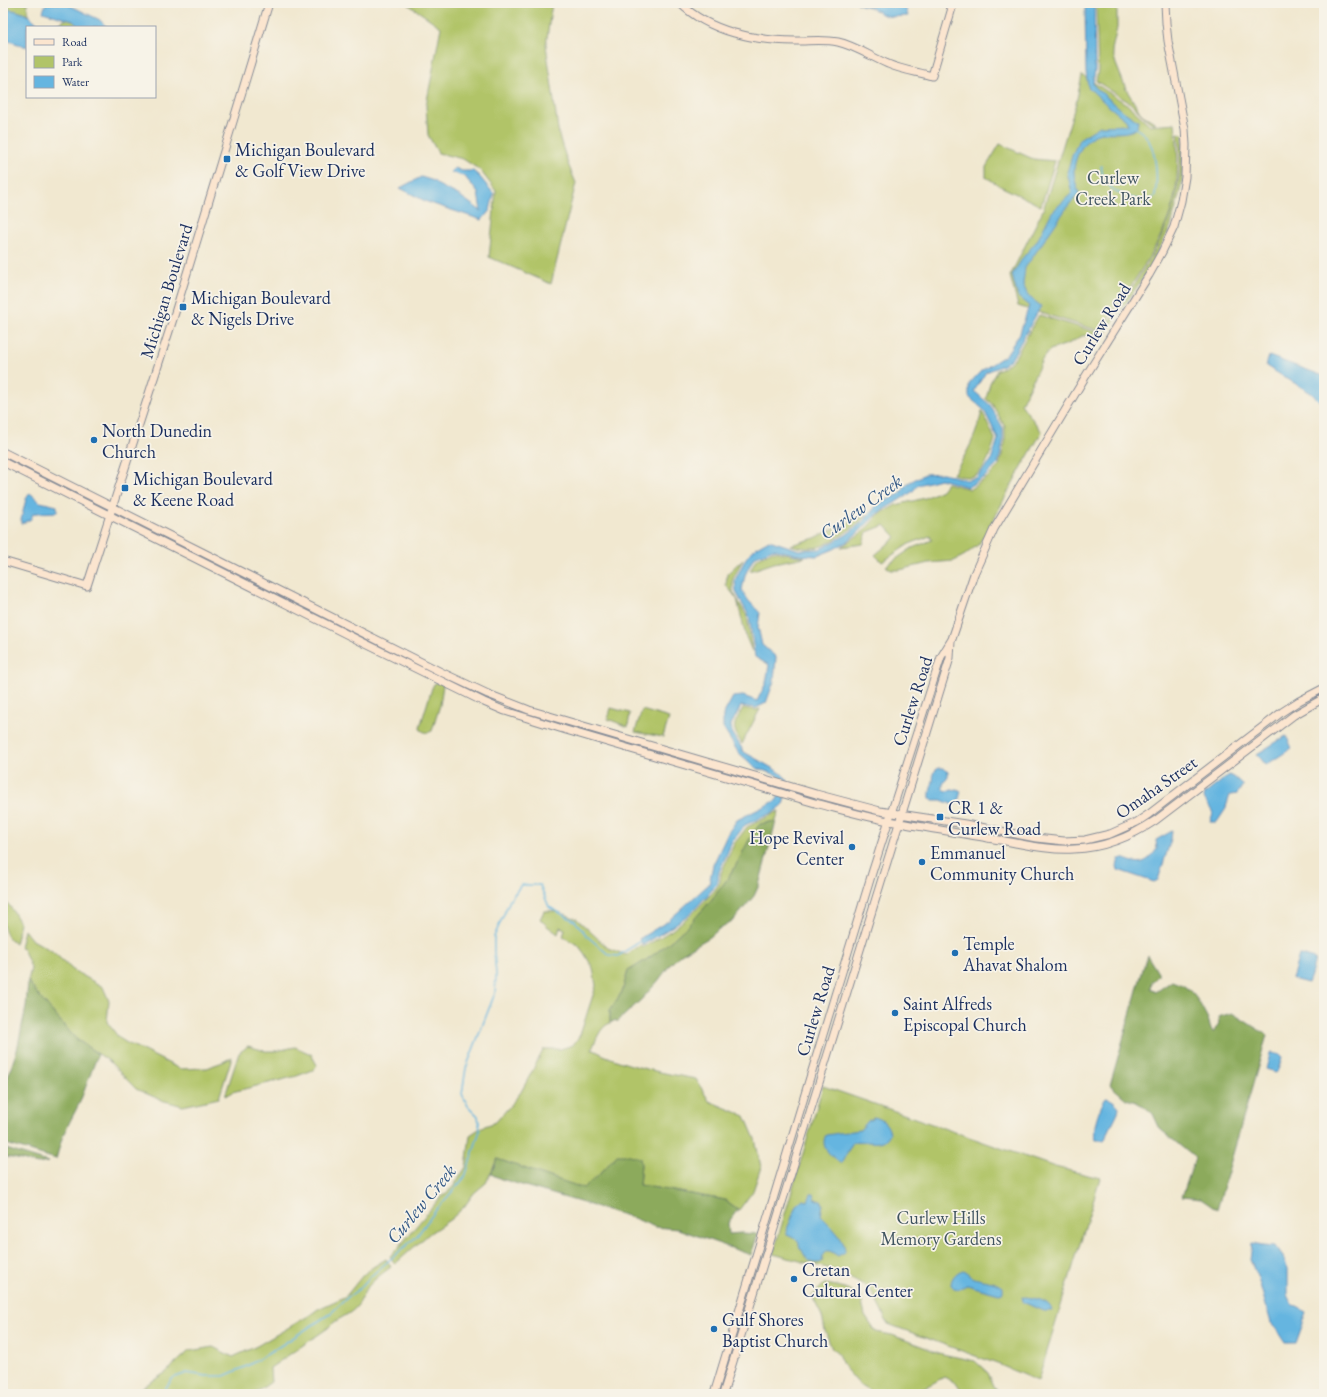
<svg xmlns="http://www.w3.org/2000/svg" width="1327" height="1397" viewBox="0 0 1327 1397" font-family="'EB Garamond',serif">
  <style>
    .green { fill: #b1c468; stroke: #667a63 }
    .forest { fill: #8caa5c; stroke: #546c5d }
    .water { fill: #65b5e0; stroke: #40729f }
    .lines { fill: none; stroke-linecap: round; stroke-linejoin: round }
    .stream { stroke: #65b5e0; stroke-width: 1.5 }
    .secondary-casing { stroke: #868c97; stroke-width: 9 }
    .secondary { stroke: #fbe5cf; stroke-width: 7 }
    .poi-dot { fill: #1f6fb2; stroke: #f7f3e8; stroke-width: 1.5 }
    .labels { text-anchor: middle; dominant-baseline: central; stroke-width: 3.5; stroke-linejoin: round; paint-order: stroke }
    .poi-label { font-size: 18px; fill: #1b2f5e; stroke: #f7f3e8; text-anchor: start }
    .park-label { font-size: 18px; fill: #405460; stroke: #f7f3e8 }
    .street-label { font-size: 18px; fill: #1b2f5e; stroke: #f7f3e8 }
    .water-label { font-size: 19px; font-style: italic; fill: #315785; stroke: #f7f3e8 }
  </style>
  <rect width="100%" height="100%" fill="#f7f3e8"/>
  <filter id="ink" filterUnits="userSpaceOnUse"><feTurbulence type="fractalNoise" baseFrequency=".025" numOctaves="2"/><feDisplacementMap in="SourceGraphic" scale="8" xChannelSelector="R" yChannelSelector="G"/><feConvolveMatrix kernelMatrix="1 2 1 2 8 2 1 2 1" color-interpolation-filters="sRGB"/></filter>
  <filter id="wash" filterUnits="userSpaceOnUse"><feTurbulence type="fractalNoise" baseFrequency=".012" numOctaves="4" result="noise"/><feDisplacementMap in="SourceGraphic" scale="16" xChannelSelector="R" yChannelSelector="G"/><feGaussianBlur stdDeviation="0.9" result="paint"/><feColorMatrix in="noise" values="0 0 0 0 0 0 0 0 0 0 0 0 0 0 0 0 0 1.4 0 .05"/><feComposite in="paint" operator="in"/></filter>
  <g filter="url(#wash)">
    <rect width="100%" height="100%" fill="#f1e8d0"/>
    <path class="green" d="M3 3H27L29 15 13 10 3 9Z
      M410 3H552L546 45 559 136 568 164 576 183 551 284 489 257 496 191 480 170 463 159 438 153 428 135 426 106 441 27 409 5Z
      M1096 3H1117V28L1112 50 1116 64 1126 89 1141 114 1156 123H1151L1130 103 1096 81 1098 70Z
      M66 19 73 21 79 27H54Z
      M1082 75 1128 105 1150 125 1175 123C1178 147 1179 171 1175 194 1167 240 1126 292 1100 331L1018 306 1010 276 1043 210 1076 103Z
      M1178 133 1183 134 1182 183 1171 226 1150 268 1105 333 1082 336 1070 343 1050 350 1043 358 1021 404 1042 432 1017 475 990 526 979 544 965 555 954 561 928 563 900 570H891L886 566 912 548 932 540 930 536 909 544 882 562 875 555 896 537 885 525 867 532 863 544 841 547 864 531 878 515 896 505 925 498 942 490 947 483 970 489 987 478 999 466 1005 443V427L992 404 986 399 990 383 997 370 1004 367 1014 359 1039 315 1100 333 1102 332C1144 269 1190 214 1178 133Z
      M1000 144 1033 159 1055 161 1041 206 1000 186 986 177V167Z
      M982 411 995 439C991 452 984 479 966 477 962 477 957 475 953 474 967 454 977 434 982 411Z
      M867 515C860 524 829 545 818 547 809 549 799 548 791 545L815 538 850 521Z
      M773 551 805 557 774 563 750 571 756 559Z
      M743 559 733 579V592L747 616 752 651 746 637 737 599 726 585 727 574Z
      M438 682 443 685 440 705 432 731C428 733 425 733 421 730L420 727 432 688 434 684Z
      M611 708 630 713 628 727 608 719Z
      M743 708 756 710 760 709 742 744C731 726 733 726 743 708Z
      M642 710 669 718 663 737 635 732Z
      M779 811 776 821 760 824C748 838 742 856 732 872 706 911 669 948 628 971L622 992 610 1010V1023C600 1027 596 1040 592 1049 621 1066 664 1073 696 1079L709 1101 745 1116 755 1139 761 1167 753 1191 739 1210 725 1200 639 1185 641 1164 617 1155 598 1176 583 1189 497 1159 486 1183 474 1193 464 1207 451 1219 430 1233 395 1264 390 1256 399 1247 438 1200 453 1187 466 1167 470 1135 482 1127 496 1122 509 1107 521 1092 544 1049H560L573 1045 580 1035 596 986 593 968 584 953 578 945 563 937 565 929 560 927 558 934 547 926 540 919 544 911H556L577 919 608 948 626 955 641 945 644 947 672 930 693 913 714 891 720 882 721 873 734 844 747 827Z
      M3 899 10 906 20 923 15 944C0 933 3 917 3 899Z
      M24 930 31 939 52 951 73 970 103 987 109 1001 107 1022 119 1038 127 1043 140 1049 180 1069 206 1068 223 1062 232 1057 219 1098 183 1106 161 1100 136 1089 109 1061 76 1039 42 1000 28 981 31 968 23 948 20 947Z
      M248 1046 265 1051H276L295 1047 311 1054 317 1065 313 1070 297 1076 232 1092 225 1096 239 1053Z
      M823 1086 1055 1167 1100 1178 1038 1381 1000 1365 888 1324 870 1288 838 1271 773 1254Z
      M386 1259 391 1267C383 1273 373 1280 367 1288 363 1293 362 1300 358 1305 350 1316 336 1318 328 1328L270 1368 271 1382 254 1394H130L146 1385 165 1373 189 1351 213 1347 233 1357 257 1346 310 1315 318 1309 346 1296 363 1275 373 1267Z
      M824 1284C840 1286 849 1288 861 1297L865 1316 876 1332 892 1335 942 1354 975 1361 988 1373 998 1394H963L956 1383 944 1377C924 1388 920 1392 896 1388L888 1394H875L859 1384 844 1367 838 1354 832 1349 825 1331 822 1316 812 1296Z"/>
    <path class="forest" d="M776 821 759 885 754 896 734 920 720 928 710 937 681 954 670 965 658 981 642 999 617 1022 616 1020 610 1023V1010L622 992 628 971C669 948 706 911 732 872 742 856 748 838 760 824Z
      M1147 955 1158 973V976L1152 982 1151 989 1156 992 1172 981C1176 983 1181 984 1184 986 1196 994 1201 1006 1207 1017 1210 1022 1209 1028 1213 1033L1219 1023 1218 1017 1232 1013 1267 1035 1217 1210 1201 1199 1182 1197 1195 1158 1160 1129 1153 1114 1145 1107 1136 1102 1126 1099 1110 1085Z
      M28 981 42 1000 76 1039 98 1054 80 1102 63 1135 56 1159 3 1143V1091L17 1050 26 1007Z
      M3 1148 48 1162 38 1164 13 1158 3 1157Z
      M617 1155H629L640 1158 641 1164 639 1185 725 1200 738 1209 728 1223 729 1234 741 1233 758 1234 751 1255 678 1229 655 1227 631 1217 501 1179 491 1174 497 1159 583 1188 598 1176Z"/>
    <path class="water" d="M46 3H65L100 20 107 27H79L73 21 43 12Z
      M857 3H910L906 9 908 16C900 16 892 18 884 15 879 13 876 10 872 8 867 6 862 6 857 3Z
      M1085 3H1094L1095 70 1093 83 1095 87 1123 111 1138 121 1137 128C1126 135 1115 132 1103 133 1086 134 1074 156 1074 172 1074 179 1077 187 1079 193L1068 206 1025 268 1023 284 1028 296 1041 306 1012 358 1003 365 986 372 974 391 990 405 1003 428V443L998 464 985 477 968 487 940 479 918 485 912 492 877 514 862 529 848 541 834 549 817 556 799 555 773 549 754 557 745 575 742 590 748 600 760 613 758 627 762 645 776 657 774 681 766 703 756 708 741 706 731 725 732 732 744 752 781 773 787 779V789L783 805 774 812 745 825 732 842 719 872 718 881 712 890 692 912 670 928 643 945 639 939 668 921 709 884 713 865 728 833 737 820 777 800C780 791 782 784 777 775L756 768 738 752 723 728V715L733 697 743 696 757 701 766 683 769 665 755 657 749 616 736 592 735 580 746 558 755 548 769 540 799 550 820 549 846 535 864 521 877 505 898 495 908 483 925 474 943 473 966 480 976 478 991 461 998 439 984 410 969 397V384L981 371 1006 355 1020 333 1029 306 1018 297 1012 275 1024 256 1037 241 1052 212 1072 193 1067 172 1072 156 1079 139 1100 126 1128 125 1126 120 1106 104 1088 87 1086 72Z
      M3 9C20 10 29 14 41 27H27V47L3 39Z
      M455 168 462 171H473L479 176 494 194 490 210 482 220 427 202 400 188 421 177 434 181 438 185 460 196 481 211 478 193 466 178V177L450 172Z
      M1269 356 1324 376V400L1319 401 1311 393 1266 366Z
      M30 493 40 502 57 506V512L37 513 33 514 31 519 21 524V520L26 499Z
      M1286 736 1292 748 1266 765 1257 754Z
      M938 768H944L948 772V777L943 784V789L947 791 957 789 961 791 958 802 954 805 941 800H933L930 798C929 787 935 783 933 773Z
      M1229 775 1234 777 1243 785 1237 794 1230 795 1225 810 1217 822H1210L1213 813 1204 798 1205 794Z
      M1172 831 1171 839 1158 880 1154 882 1118 870 1117 866 1119 859C1127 858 1127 861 1134 862 1145 865 1151 857 1157 849L1156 840Z
      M1299 955H1301L1315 959 1311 975 1308 983 1292 979Z
      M1272 1053 1280 1055 1282 1057 1278 1070 1276 1072 1266 1069 1270 1054Z
      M1106 1098C1112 1099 1115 1102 1119 1107L1118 1112 1105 1139 1104 1140H1096C1091 1131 1100 1106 1106 1098Z
      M873 1117C882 1118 888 1124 890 1133 884 1149 865 1139 853 1142L841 1164C832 1156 819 1148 826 1135L860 1130 869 1120H871Z
      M811 1194H814L815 1199 821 1201 823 1204 821 1215C830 1227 845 1237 845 1252L838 1256 830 1251H827L823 1256 822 1262C812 1266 805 1258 802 1250 798 1247 800 1245 798 1242 795 1237 791 1236 787 1234L786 1231 791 1220 796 1205 802 1200 808 1201Z
      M1252 1244 1275 1246 1283 1257 1288 1269V1295L1293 1305 1307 1312 1296 1343H1286L1276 1328 1271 1323 1259 1281 1250 1260Z
      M963 1270 966 1271C972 1283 993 1278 1003 1287V1292L999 1294 967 1285 958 1289 954 1288 951 1285C951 1278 956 1272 963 1270Z
      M1025 1297C1034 1298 1050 1300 1052 1311H1043L1023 1302 1022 1298Z"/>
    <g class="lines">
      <path class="stream" d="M1101 166C1102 170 1102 176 1104 179 1112 194 1134 200 1149 201L1155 196C1158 179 1157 149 1145 135 1142 132 1138 130 1135 127
        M161 1394 173 1378 187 1373 206 1376H224L247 1366 271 1352 331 1313 348 1297 359 1289 371 1276 416 1237 436 1210 465 1177 474 1149 480 1130 478 1116 468 1106 462 1094 466 1068 495 993 496 974 494 953V937L510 900 521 885H540L549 907 575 921 587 936 609 955 618 956 641 941"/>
    </g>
  </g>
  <g filter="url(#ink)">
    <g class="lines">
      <g class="secondary-casing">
        <path id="secondary" d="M680 3C709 32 756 41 796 41 810 41 824 39 838 42 856 46 871 57 888 64 901 70 918 72 932 76L952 8 947 3
          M3 452 441 672 488 694 529 710 816 794 880 811 965 824 1036 838 1064 841 1085 840 1110 834 1137 822 1149 814 1282 712 1299 701 1324 688
          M3 462 364 643 484 702 505 711 566 730 815 803C839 809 864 816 889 821 921 827 954 832 987 838 1016 842 1046 851 1074 849 1104 848 1132 836 1156 820L1294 715 1324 698
          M3 561 87 586 174 316 269 3
          M714 1394 872 873 941 657 952 639 974 574 994 529 1087 374 1149 275 1162 252 1174 227 1181 201 1185 177 1186 145 1185 129 1168 41 1166 23 1165 3
          M723 1394 950 658 951 641"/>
      </g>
      <use href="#secondary" class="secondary"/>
    </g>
  </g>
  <g class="poi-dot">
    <rect x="223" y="155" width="8" height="8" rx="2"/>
    <rect x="179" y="303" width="8" height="8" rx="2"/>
    <circle cx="94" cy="440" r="4"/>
    <rect x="121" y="484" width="8" height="8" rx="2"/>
    <rect x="936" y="813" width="8" height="8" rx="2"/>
    <circle cx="852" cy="847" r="4"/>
    <circle cx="922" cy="862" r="4"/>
    <circle cx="955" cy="953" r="4"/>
    <circle cx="895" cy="1013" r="4"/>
    <circle cx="794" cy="1279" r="4"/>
    <circle cx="714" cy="1329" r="4"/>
  </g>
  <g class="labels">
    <g class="poi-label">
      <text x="235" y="149">Michigan Boulevard<tspan x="235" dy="21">&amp; Golf View Drive</tspan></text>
      <text x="191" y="297">Michigan Boulevard<tspan x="191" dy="21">&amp; Nigels Drive</tspan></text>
      <text x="102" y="430">North Dunedin<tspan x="102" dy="21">Church</tspan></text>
      <text x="133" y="478">Michigan Boulevard<tspan x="133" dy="21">&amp; Keene Road</tspan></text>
      <text x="948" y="807">CR 1 &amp;<tspan x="948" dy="21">Curlew Road</tspan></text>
      <text x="844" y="837" text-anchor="end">Hope Revival<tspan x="844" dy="21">Center</tspan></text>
      <text x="930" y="852">Emmanuel<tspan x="930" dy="21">Community Church</tspan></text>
      <text x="963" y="943">Temple<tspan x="963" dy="21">Ahavat Shalom</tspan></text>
      <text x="903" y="1003">Saint Alfreds<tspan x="903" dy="21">Episcopal Church</tspan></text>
      <text x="802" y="1269">Cretan<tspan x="802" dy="21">Cultural Center</tspan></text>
      <text x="722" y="1319">Gulf Shores<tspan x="722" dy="21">Baptist Church</tspan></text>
    </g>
    <g class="park-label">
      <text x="1113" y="177">Curlew<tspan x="1113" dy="21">Creek Park</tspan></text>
      <text x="941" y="1217">Curlew Hills<tspan x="941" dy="21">Memory Gardens</tspan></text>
    </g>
    <g class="street-label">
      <text transform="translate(166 291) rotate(-73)">Michigan Boulevard</text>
      <text transform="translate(1101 324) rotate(-58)">Curlew Road</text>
      <text transform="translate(912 701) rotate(-72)">Curlew Road</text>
      <text transform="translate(1156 787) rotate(-35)">Omaha Street</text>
      <text transform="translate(815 1011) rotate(-73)">Curlew Road</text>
    </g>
    <g class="water-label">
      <text transform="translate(861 507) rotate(-36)">Curlew Creek</text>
      <text transform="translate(421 1204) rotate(-50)">Curlew Creek</text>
    </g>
  </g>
  <rect width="1327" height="1397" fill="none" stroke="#f7f3e8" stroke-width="16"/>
  <rect x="26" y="26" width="130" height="72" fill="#f7f3e8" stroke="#9fa5b1"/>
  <rect x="34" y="39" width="20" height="6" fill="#fbe5cf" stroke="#9fa5b1"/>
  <text x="62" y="46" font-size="12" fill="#1b2f5e">Road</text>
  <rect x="34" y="56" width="20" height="12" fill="#b1c468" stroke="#9fa5b1"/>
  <text x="62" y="66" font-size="12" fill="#1b2f5e">Park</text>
  <rect x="34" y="76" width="20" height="12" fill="#65b5e0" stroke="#9fa5b1"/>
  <text x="62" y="86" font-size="12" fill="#1b2f5e">Water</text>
</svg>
